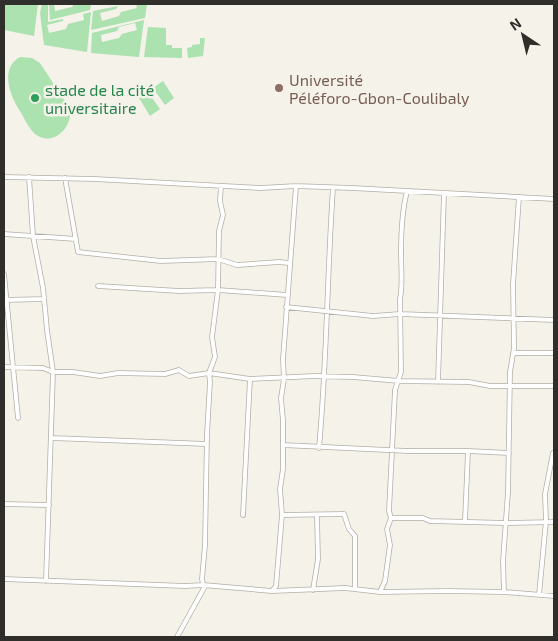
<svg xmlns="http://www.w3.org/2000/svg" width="558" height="641" viewBox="0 0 558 641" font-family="'Exo 2',sans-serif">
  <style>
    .green { fill: #abe2b0; fill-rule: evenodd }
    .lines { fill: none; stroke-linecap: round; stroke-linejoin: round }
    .minor-casing { stroke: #b2afa7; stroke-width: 5.5 }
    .minor { stroke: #fff; stroke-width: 4 }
    .education-dot { fill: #8d6e63; stroke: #f5f2ea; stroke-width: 2 }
    .leisure-dot { fill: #2e9e5b; stroke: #f5f2ea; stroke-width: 2 }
    .labels { text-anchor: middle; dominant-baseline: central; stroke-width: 5; stroke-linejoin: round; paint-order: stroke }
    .education-label { font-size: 16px; fill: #785e54; stroke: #f5f2ea; text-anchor: start }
    .leisure-label { font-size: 16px; fill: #27864d; stroke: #f5f2ea; text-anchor: start }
  </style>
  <rect width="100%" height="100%" fill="#f5f2ea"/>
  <path class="green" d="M4 4H38L34 36 4 30Z
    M42 4H48V22L63 19V21L47 25 49 33 66 29 68 24 84 20 83 14 91 12 87 52 44 45 40 13Z
    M49 4H54L55 11 72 7 74 4H91L90 10 50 20Z
    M136 4H147L145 18 91 30 93 11 118 6 116 9 100 13 102 21 119 16 121 12 137 8Z
    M144 20 139 57 91 53 92 33ZM135 23 137 30 122 34 119 38 102 42 101 35 117 31 119 27Z
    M148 27 166 28V45H172V48H182V58L144 57Z
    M200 38H205L203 56 188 58 187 48 192 47V45L200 44Z
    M20 57 32 58 40 63 70 109C73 127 53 148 35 134 29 129 24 118 20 111 9 94 0 68 20 57Z
    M163 81 174 98 165 105 153 88Z
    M148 92 160 109 150 116 139 98Z"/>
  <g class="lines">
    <g class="minor-casing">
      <path id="minor" d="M4 177 95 179 260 188 296 186 352 188 554 199
        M29 177 33 236 43 288 47 330 53 372 46 581
        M65 178 78 252 161 261 218 259 237 265 279 262 289 263
        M4 234 76 239
        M4 274 18 418
        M98 286 179 291 218 290 287 295
        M4 300 44 299
        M286 307 373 316 400 314 554 320
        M513 353H554
        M4 367 43 368 53 372H73L100 376 118 373 165 374 179 370 189 376 209 373 250 379 315 376 353 377 399 381 469 382 490 386H554
        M438 382 444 193
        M52 438 207 444
        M283 445 408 451H468L509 453
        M319 448C327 361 327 275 333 188
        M4 504 49 505
        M243 515 250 379
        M282 515 344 514 349 529 355 536V589
        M391 518H423L430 521 506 523 554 522
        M465 521 468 451
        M4 579 185 586 203 585 272 591 345 588 380 592 448 591 504 592 554 596
        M313 590 318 559 317 516
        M272 591 276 586 282 515 280 489 283 469V421L281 398 284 379 283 359 296 186
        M380 592 385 581 390 545 387 529 391 518 389 511 395 390 401 372 400 299C403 284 401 269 401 253 401 233 402 211 407 191
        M504 592 503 561 508 492 510 372 514 348 513 284 519 197
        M539 595 546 521 545 494 553 453
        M177 637 204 588 202 579 205 545 207 434 210 382 209 373 215 357 212 337 218 290 219 231 223 215 220 201 221 186"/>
    </g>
    <use href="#minor" class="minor"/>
  </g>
  <circle class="education-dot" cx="279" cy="88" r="5"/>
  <circle class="leisure-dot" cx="35" cy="98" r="5"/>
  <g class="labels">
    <g class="education-label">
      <text x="289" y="79">Université<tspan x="289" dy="18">Péléforo-Gbon-Coulibaly</tspan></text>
    </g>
    <g class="leisure-label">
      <text x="45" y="89">stade de la cité<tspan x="45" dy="18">universitaire</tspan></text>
    </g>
  </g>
  <rect width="558" height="641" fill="none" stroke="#2f2e2b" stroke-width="10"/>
  <g transform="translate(523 35) rotate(325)" stroke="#f5f2ea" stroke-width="4" paint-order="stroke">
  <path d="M0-4L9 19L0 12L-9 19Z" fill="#2f2e2b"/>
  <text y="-8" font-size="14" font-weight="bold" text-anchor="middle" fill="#2f2e2b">N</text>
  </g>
</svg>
